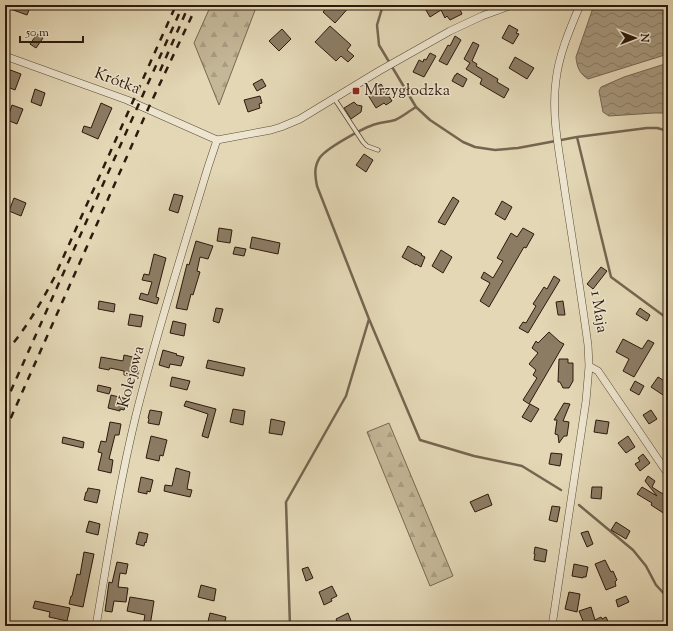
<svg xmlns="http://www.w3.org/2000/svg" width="673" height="631" viewBox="0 0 673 631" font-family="'Sorts Mill Goudy',serif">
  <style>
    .forest { fill: url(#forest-firs); stroke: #786852 }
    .water { fill: url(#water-waves); stroke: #756550 }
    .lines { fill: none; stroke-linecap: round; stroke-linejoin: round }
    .stream { stroke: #756550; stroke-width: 2.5 }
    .building { fill: #8c7c64; stroke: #2d1a0d }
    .service-casing { stroke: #5a4937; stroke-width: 5 }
    .minor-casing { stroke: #5a4937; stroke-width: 8 }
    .service { stroke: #ede5cf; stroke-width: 3.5 }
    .minor { stroke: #ede5cf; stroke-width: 7 }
    .rail { stroke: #2d1a0d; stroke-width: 2.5; stroke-dasharray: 7 7; stroke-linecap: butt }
    .poi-dot { fill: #8f2418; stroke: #ede5cf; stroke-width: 1.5 }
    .labels { text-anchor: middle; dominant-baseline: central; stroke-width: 3; stroke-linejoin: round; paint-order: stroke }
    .street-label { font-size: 16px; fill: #2d1a0d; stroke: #ede5cf }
    .poi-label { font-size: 16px; fill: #2d1a0d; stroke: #ede5cf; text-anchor: start }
  </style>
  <defs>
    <pattern id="forest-firs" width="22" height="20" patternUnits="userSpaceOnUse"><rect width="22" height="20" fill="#c4b798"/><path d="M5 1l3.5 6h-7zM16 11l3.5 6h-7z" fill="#a99d82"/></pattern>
    <pattern id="water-waves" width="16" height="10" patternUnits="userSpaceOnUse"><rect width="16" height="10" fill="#a5977c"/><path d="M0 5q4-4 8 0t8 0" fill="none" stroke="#877a64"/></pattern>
  </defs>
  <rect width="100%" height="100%" fill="#e3d7b5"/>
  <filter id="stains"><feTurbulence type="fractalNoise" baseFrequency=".005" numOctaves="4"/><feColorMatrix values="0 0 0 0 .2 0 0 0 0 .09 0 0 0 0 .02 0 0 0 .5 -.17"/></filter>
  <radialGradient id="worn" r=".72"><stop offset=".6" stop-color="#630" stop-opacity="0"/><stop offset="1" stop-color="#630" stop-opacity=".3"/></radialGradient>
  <path class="forest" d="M211 5H257L219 105 194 43Z
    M389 423 453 576 430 586 367 432Z"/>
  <path class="water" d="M594 5H668V54L588 79C579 73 577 67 576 57Z
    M668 63V113H654L609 116 603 112 599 91 601 87 624 77Z"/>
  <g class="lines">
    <path class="stream" d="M383 5 377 25 379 45 416 107 430 120 463 142 475 147 495 150 518 148 577 137 647 128H657L668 131
      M416 107C409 111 402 117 395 120 389 122 382 122 376 124 365 127 324 149 319 159 314 167 315 176 317 186L369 319 420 440 474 456 522 466 561 490
      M577 137 611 277 668 319
      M579 505 633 550 646 566 656 585 668 598
      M290 626 286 502 346 396 369 319"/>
  </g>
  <path class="building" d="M5 5H31L27 15 5 7Z
    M329 5H351L335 23 323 12Z
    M423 5H458L462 14 450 20 447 16 445 18 441 10 430 17Z
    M509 25 518 30 516 33 519 34 513 44 502 38Z
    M330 26 351 45 347 50 354 56 348 62 341 56 336 61 315 42Z
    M282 29 291 39 279 51 269 41Z
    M37 34 43 38 36 48 30 44Z
    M455 36 461 40 447 65 439 61 448 45 450 46Z
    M473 42 479 45 472 61 477 64 476 66 498 79 497 82 509 89 504 98 480 84 482 79 466 69 470 63 464 59Z
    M430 53 436 56 424 77 413 72 419 60 423 62 424 59 426 60Z
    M515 57 534 68 527 79 509 68Z
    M5 68 21 74 15 90 5 86Z
    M457 73 467 79 463 87 452 81 455 75H456Z
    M262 79 266 86 257 91 253 84Z
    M381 84 392 101 386 105 384 103 376 108 368 95 376 90 375 88Z
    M35 89 45 93 41 106 31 102Z
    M260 96 262 103 259 104 260 108 248 112 244 100Z
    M354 102 357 105 362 106 361 112 351 119 344 108Z
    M101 103 112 108 98 139 82 132 84 126 91 128Z
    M12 105 23 109 17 124 7 120Z
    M364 154 373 160 366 172 356 165Z
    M174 194 183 196 178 213 169 210Z
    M453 197 459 201 445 225 438 222Z
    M14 198 26 203 21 216 9 211Z
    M502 201 512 207 505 220 495 214Z
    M219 228 232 230 230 243 217 241Z
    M523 228 534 234 526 248 524 247 489 307 480 301 490 283 481 278 484 272 493 278 503 261 497 258 511 233 517 237Z
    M252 237 280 243 278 254 250 248Z
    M196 241 213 246 208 259 200 257 197 271 200 272 193 295 191 294 187 310 176 308 187 264 189 265Z
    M408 246 422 254 421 255 425 257 421 267 416 264V265L402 257Z
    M235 247 246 249 244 256 233 254Z
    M441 250 452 257 443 273 432 266Z
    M154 254 166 258 156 297 159 298 157 304 139 299 141 293 148 295 152 282 142 280 144 274 149 275Z
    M601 267 607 271 593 289 587 284Z
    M554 276 560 280 528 333 519 328 523 322 526 323 536 306 533 304 544 287 547 289Z
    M99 301 115 304 114 312 98 309Z
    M563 301 565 315H558L556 302Z
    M216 308 223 309 219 323 213 321Z
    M640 308 650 315 647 321 636 314Z
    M130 314 143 316 141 327 128 325Z
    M173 321 186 324 184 336 170 333Z
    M549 332 560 342 564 344 529 404 523 400 537 378 533 375 536 370 529 364 538 353 532 348 536 341 538 343Z
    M623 339 642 349 648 340 654 343 634 377 623 371 629 359 616 352Z
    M163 350 177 354 176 355 184 357 181 366 170 364 169 368 159 365Z
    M124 355 137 358 135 369 139 370 137 377 124 375V371L110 368 109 370 99 368 101 357 123 361Z
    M559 359H568V363H573V381L569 388H563L560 382H558Z
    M208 360 245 368 243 376 206 368Z
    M172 377 190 381 187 390 170 386Z
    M658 377 668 383V387L663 395 651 387Z
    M635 381 644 386 639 395 630 390Z
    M98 385 111 388 109 394 97 391Z
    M111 395 127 399 124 410 120 409V411L108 408Z
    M186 401 216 409 208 438 202 436 208 414 184 406Z
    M564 403 570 404 563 421 569 422 567 436H564L559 443 558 435 555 434 557 420H554Z
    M530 404 539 409 531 422 522 417Z
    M233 409 245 411 243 425 230 422Z
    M150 410 162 412 159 425 148 423 149 419 148 418Z
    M651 410 657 419 649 424 643 415Z
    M271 419 285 422 282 435 269 433Z
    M596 420 609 422 607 434 594 432Z
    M110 422 121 424 119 435H115L109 459 113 460 111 473 98 470 102 453 98 452 101 441 106 442Z
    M151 436 167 440 163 456 160 455 159 461 146 458Z
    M628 436 635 447 626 453 618 443Z
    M63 437 84 442 83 448 62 443Z
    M551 453 562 454 560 466 549 464Z
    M643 454 650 463 640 471 635 464 640 461 638 458Z
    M176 468 190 472 187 489 192 490 190 497 164 491 165 485 172 486Z
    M648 476 655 481 652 487 666 496 668 494V516L651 505 652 503 637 494 642 487 657 496 645 481Z
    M141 477 153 480 150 492 147 491V494L138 492Z
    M592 487H602L601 499 591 498Z
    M88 488 100 490 97 503 84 500 86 492H87Z
    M488 494 492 505 475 512 470 502Z
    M552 506 560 507 557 522 549 520Z
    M89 521 100 524 98 535 86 532Z
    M616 522 630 531 626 539 611 530Z
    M588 531 593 544 587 547 581 533Z
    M139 532 148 534 146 543 145 542 144 546 136 544Z
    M535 547 547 550 545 562 534 560 535 554H534Z
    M84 552 94 554 83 607 69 604 71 596H72L77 574 80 575Z
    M605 560 611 572 613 571 617 580 615 582 616 586 606 590 595 564Z
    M117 562 128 564 126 574 120 573 118 587 128 588 126 602 114 601 112 612 105 611 109 582 112 583Z
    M574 564 588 567 586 577H583V578L572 576Z
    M308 567 313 578 306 581 302 569Z
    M201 585 216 589 214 601 198 597Z
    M332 586 337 596 331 599 332 601 324 605 319 592Z
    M569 592 580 594 577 612 565 609Z
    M626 596 629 602 618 607 616 600Z
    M130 597 154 601 150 626H143L145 615 127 611Z
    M35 601 70 608 67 621 49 617 50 612 33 608Z
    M591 607 595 620 601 617 602 619 606 617 610 626H585L579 611Z
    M210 613 226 617 224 626H207Z
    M348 613 353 626H339L336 619Z"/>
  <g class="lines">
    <g class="service-casing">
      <path id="service" d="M334 98 363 142 367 146 378 150"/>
    </g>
    <g class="minor-casing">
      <path id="minor" d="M5 56 127 100 217 140
        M217 140 271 130 281 127 300 119 379 71 450 31 482 16 512 5
        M589 366 598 371 668 474
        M96 626C108 555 119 485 136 415 157 331 183 250 208 167L217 140
        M552 626 586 401 589 366 588 345C581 294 573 243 565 192 560 155 551 117 556 80 559 54 570 29 580 5"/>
    </g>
    <use href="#service" class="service"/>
    <use href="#minor" class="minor"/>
    <path class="rail" d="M160 71 189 5
      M5 353C25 330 40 305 54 278L176 5
      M5 404 183 5
      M5 431 148 109 197 5"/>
  </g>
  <rect class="poi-dot" x="352" y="87" width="8" height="8" rx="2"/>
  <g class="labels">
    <g class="street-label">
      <text transform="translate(117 82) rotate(21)">Krótka</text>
      <text transform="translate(598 312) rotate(81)">1 Maja</text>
      <text transform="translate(132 377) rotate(-75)">Kolejowa</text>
    </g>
    <g class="poi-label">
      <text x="364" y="91">Mrzygłodzka</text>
    </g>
  </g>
  <rect width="673" height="631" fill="none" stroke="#e3d7b5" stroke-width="20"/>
  <rect x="6" y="6" width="661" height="619" fill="none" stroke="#2d1a0d" stroke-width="2"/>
  <rect x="10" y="10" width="653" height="611" fill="none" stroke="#2d1a0d"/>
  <g transform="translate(635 38) rotate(90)" stroke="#ede5cf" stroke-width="3" paint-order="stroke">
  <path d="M0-3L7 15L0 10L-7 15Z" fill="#2d1a0d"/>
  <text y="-6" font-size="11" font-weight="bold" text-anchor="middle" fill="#2d1a0d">N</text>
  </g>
  <path d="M20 36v6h63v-6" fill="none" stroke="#2d1a0d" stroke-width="2"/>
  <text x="26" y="36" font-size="12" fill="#2d1a0d" stroke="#ede5cf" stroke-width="3" paint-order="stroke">50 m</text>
  <rect width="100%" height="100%" filter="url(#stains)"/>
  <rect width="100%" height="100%" fill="url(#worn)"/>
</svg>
